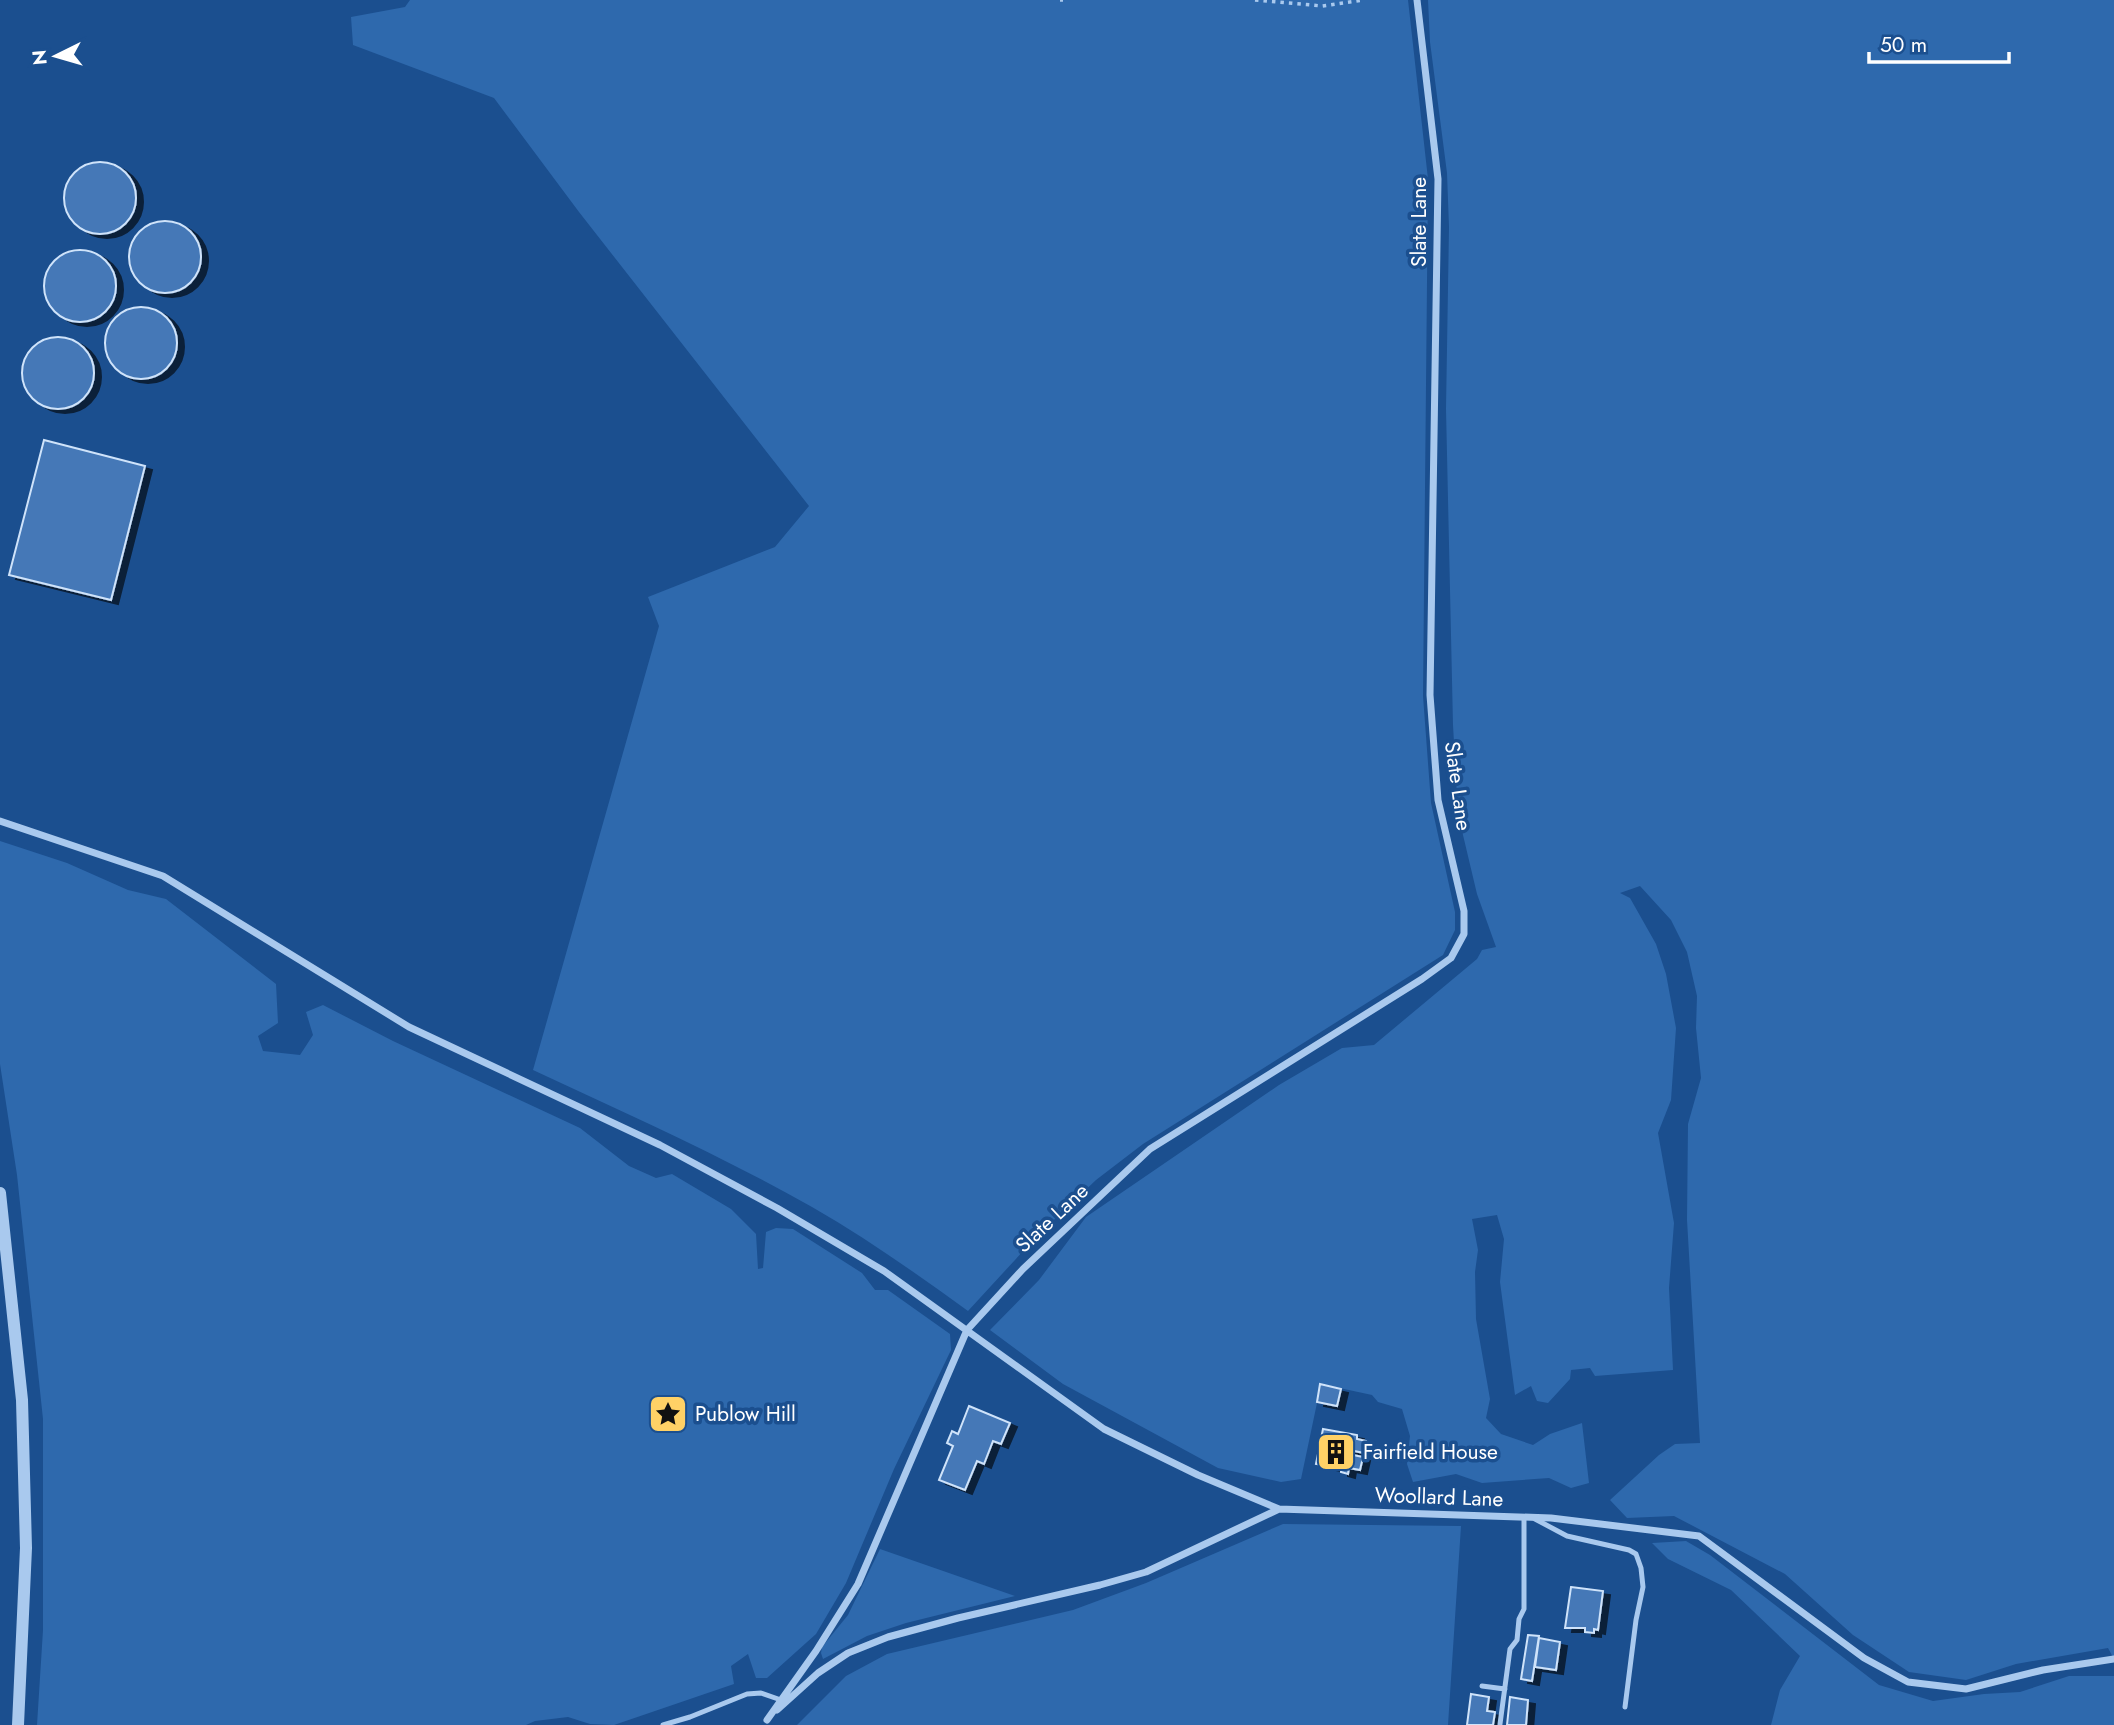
<svg xmlns="http://www.w3.org/2000/svg" width="2114" height="1725" viewBox="0 0 2114 1725" font-family="Jost,sans-serif">
  <style>
    .green { fill: #2e69ad }
    .building { fill: #4478b7; stroke: #cfe3fa; stroke-width: 2; filter: url(#shadow) }
    .lines { fill: none; stroke-linecap: round; stroke-linejoin: round }
    .path { stroke: #a9c9ee; stroke-width: 3.5; stroke-dasharray: 3.5 5; stroke-linecap: butt }
    .service { stroke: #a9c9ee; stroke-width: 5 }
    .minor { stroke: #a9c9ee; stroke-width: 7 }
    .tertiary { stroke: #a9c9ee; stroke-width: 12 }
    .labels { text-anchor: middle; dominant-baseline: central; stroke-width: 7; stroke-linejoin: round; paint-order: stroke }
    .street-label { font-size: 21px; fill: #fff; stroke: #1b4f8f }
    .poi-label { font-size: 21px; fill: #fff; stroke: #1b4f8f; text-anchor: start }
  </style>
  <defs>
    <filter id="shadow"><feDropShadow dx="7" dy="4" stdDeviation="0" flood-color="#0009"/></filter>
  </defs>
  <rect width="100%" height="100%" fill="#1b4f8f"/>
  <path class="green" d="M410 0H1408L1428 179 1423 696 1431 803 1455 912V930L1443 955 1143 1144 1096 1180 1037 1236 968 1311C917 1274 866 1238 812 1207 722 1156 627 1114 533 1070L659 626 648 597 775 547 809 506 579 212 494 98 353 45 351 17 405 7Z
    M1428 0H2114V1659L2108 1648 2016 1664 1966 1680 1909 1672 1853 1635 1785 1574 1674 1516 1627 1518 1610 1500 1659 1455 1675 1444 1700 1443 1687 1220 1688 1124 1701 1078 1696 1028 1697 996 1687 952 1671 920 1640 886 1620 893 1630 898 1656 944 1666 974 1676 1028 1671 1100 1658 1133 1674 1223 1669 1288 1673 1370 1595 1376 1590 1368 1571 1370 1570 1379 1548 1403 1537 1401 1531 1386 1515 1395 1500 1282 1504 1239 1497 1215 1472 1219 1478 1250 1475 1272 1476 1319 1490 1399 1486 1418 1501 1434 1533 1445 1550 1434 1582 1423 1589 1483 1571 1488 1549 1478 1482 1483 1456 1474 1413 1482 1407 1464 1410 1436 1402 1409 1378 1402 1372 1395 1321 1384 1301 1479 1281 1482 1218 1468 1063 1384 990 1330 1039 1280 1086 1217 1279 1085 1342 1048 1374 1045 1477 959 1482 950 1496 947 1477 894 1458 814 1453 725 1446 409 1449 227 1447 173 1430 42Z
    M0 841 67 863 128 890 166 899 276 984 278 1023 258 1036 263 1051 300 1055 313 1035 306 1012 323 1005 393 1041 580 1128 629 1166 656 1178 672 1174 731 1209 756 1234 758 1269 763 1268 766 1232 776 1228 793 1229 862 1273 875 1290H888L950 1334 951 1350 894 1469 846 1583 816 1634 767 1678H756L748 1654 731 1666 734 1684 614 1725 590 1724 568 1717 535 1721 526 1725H37L43 1630V1419L17 1175 0 1064Z
    M1283 1524 1461 1526 1448 1725H797L846 1676 887 1654 1073 1610 1146 1583Z
    M1686 1541 1710 1555 1879 1685 1933 1701 1984 1694 2020 1692 2069 1676H2114V1725H1771L1780 1690 1800 1656 1731 1590 1668 1559 1652 1543Z
    M880 1549 1015 1596 906 1623 867 1636 823 1659 821 1653 822 1647 848 1615Z"/>
  <path class="building" d="M64 198a36 36 0 1 1 72 0a36 36 0 1 1-72 0Z
    M129 257a36 36 0 1 1 72 0a36 36 0 1 1-72 0Z
    M44 286a36 36 0 1 1 72 0a36 36 0 1 1-72 0Z
    M105 343a36 36 0 1 1 72 0a36 36 0 1 1-72 0Z
    M22 373a36 36 0 1 1 72 0a36 36 0 1 1-72 0Z
    M44 440 145 466 111 600 9 575Z
    M1320 1384 1341 1389 1337 1406 1317 1402Z
    M969 1406 1010 1423 1001 1444 993 1441 984 1464 977 1461 965 1490 939 1480 953 1446 947 1443 952 1431 958 1434Z
    M1323 1429 1357 1435V1439L1366 1441 1364 1453 1354 1451 1353 1455 1363 1457 1360 1470 1349 1468 1348 1474 1341 1472V1468L1316 1464Z
    M1571 1587 1603 1591 1598 1630 1594 1629V1633L1585 1632V1628H1565Z
    M1528 1635 1539 1636 1532 1681 1521 1679Z
    M1539 1638 1560 1642 1556 1670 1535 1667Z
    M1471 1694 1489 1697 1487 1711 1495 1712 1493 1725H1467Z
    M1510 1697 1528 1700 1526 1725H1507Z"/>
  <g class="lines">
    <path class="path" d="M1060 0H1063
      M1255 0 1322 6 1364 0"/>
    <path class="service" d="M1535 1519 1567 1536 1629 1550 1636 1554 1641 1568 1643 1587 1636 1620 1625 1707
      M1482 1686 1505 1689
      M1500 1724 1510 1649 1517 1640 1519 1619 1524 1609V1517
      M663 1725 690 1717 747 1694 761 1693 781 1700"/>
    <path class="minor" d="M0 821 163 876 409 1027 660 1145 777 1208 884 1271 1104 1429 1198 1475 1279 1509
      M777 1710 818 1673 848 1653 888 1637 958 1618 1100 1585 1146 1572 1279 1509 1551 1518 1699 1536 1864 1658 1908 1682 1966 1689 2043 1670 2114 1659
      M767 1720 816 1651 858 1584 967 1330 1023 1269 1150 1149 1422 979 1451 958 1464 934V911L1438 800 1430 695 1438 179 1417 0"/>
    <path class="tertiary" d="M0 1193 22 1400 26 1548 18 1725"/>
  </g>
  <defs>
    <g id="sight-square" transform="scale(2.0125)"><rect x="-9" y="-9" width="18" height="18" rx="4" fill="#ffd166" stroke="#1b4f8f"/><path d="M0-6L1.8-2.2L6-1.7L2.9 1.2L3.7 5.4L0 3.3L-3.7 5.4L-2.9 1.2L-6-1.7L-1.8-2.2Z" fill="#111"/></g>
    <g id="building-square" transform="scale(2.0125)"><rect x="-9" y="-9" width="18" height="18" rx="4" fill="#ffd166" stroke="#1b4f8f"/><path d="M-4-6H4V6H1V3H-1V6H-4ZM-2.5-4.3h1.7v1.8h-1.7ZM.8-4.3h1.7v1.8H.8ZM-2.5-1h1.7V.8h-1.7ZM.8-1h1.7V.8H.8Z" fill="#111"/></g>
  </defs>
  <g fill-rule="evenodd">
    <use href="#sight-square" x="668" y="1414"/>
    <use href="#building-square" x="1336" y="1452"/>
  </g>
  <g class="labels">
    <g class="street-label">
      <text transform="translate(1419 222) rotate(-90)">Slate Lane</text>
      <text transform="translate(1458 786) rotate(82)">Slate Lane</text>
      <text transform="translate(1052 1218) rotate(-43)">Slate Lane</text>
      <text transform="translate(1439 1497) rotate(2)">Woollard Lane</text>
    </g>
    <g class="poi-label">
      <text x="695" y="1414">Publow Hill</text>
      <text x="1363" y="1452">Fairfield House</text>
    </g>
  </g>
  <g transform="translate(56 56) rotate(265)" stroke="#1b4f8f" stroke-width="5" paint-order="stroke">
  <path d="M0-5L12 26L0 18L-12 26Z" fill="#ffffff"/>
  <text y="-10" font-size="19" font-weight="bold" text-anchor="middle" fill="#ffffff">N</text>
  </g>
  <path d="M1869 52v10h140v-10" fill="none" stroke="#ffffff" stroke-width="3.5"/>
  <text x="1880" y="52" font-size="21" fill="#ffffff" stroke="#1b4f8f" stroke-width="5" paint-order="stroke">50 m</text>
</svg>
